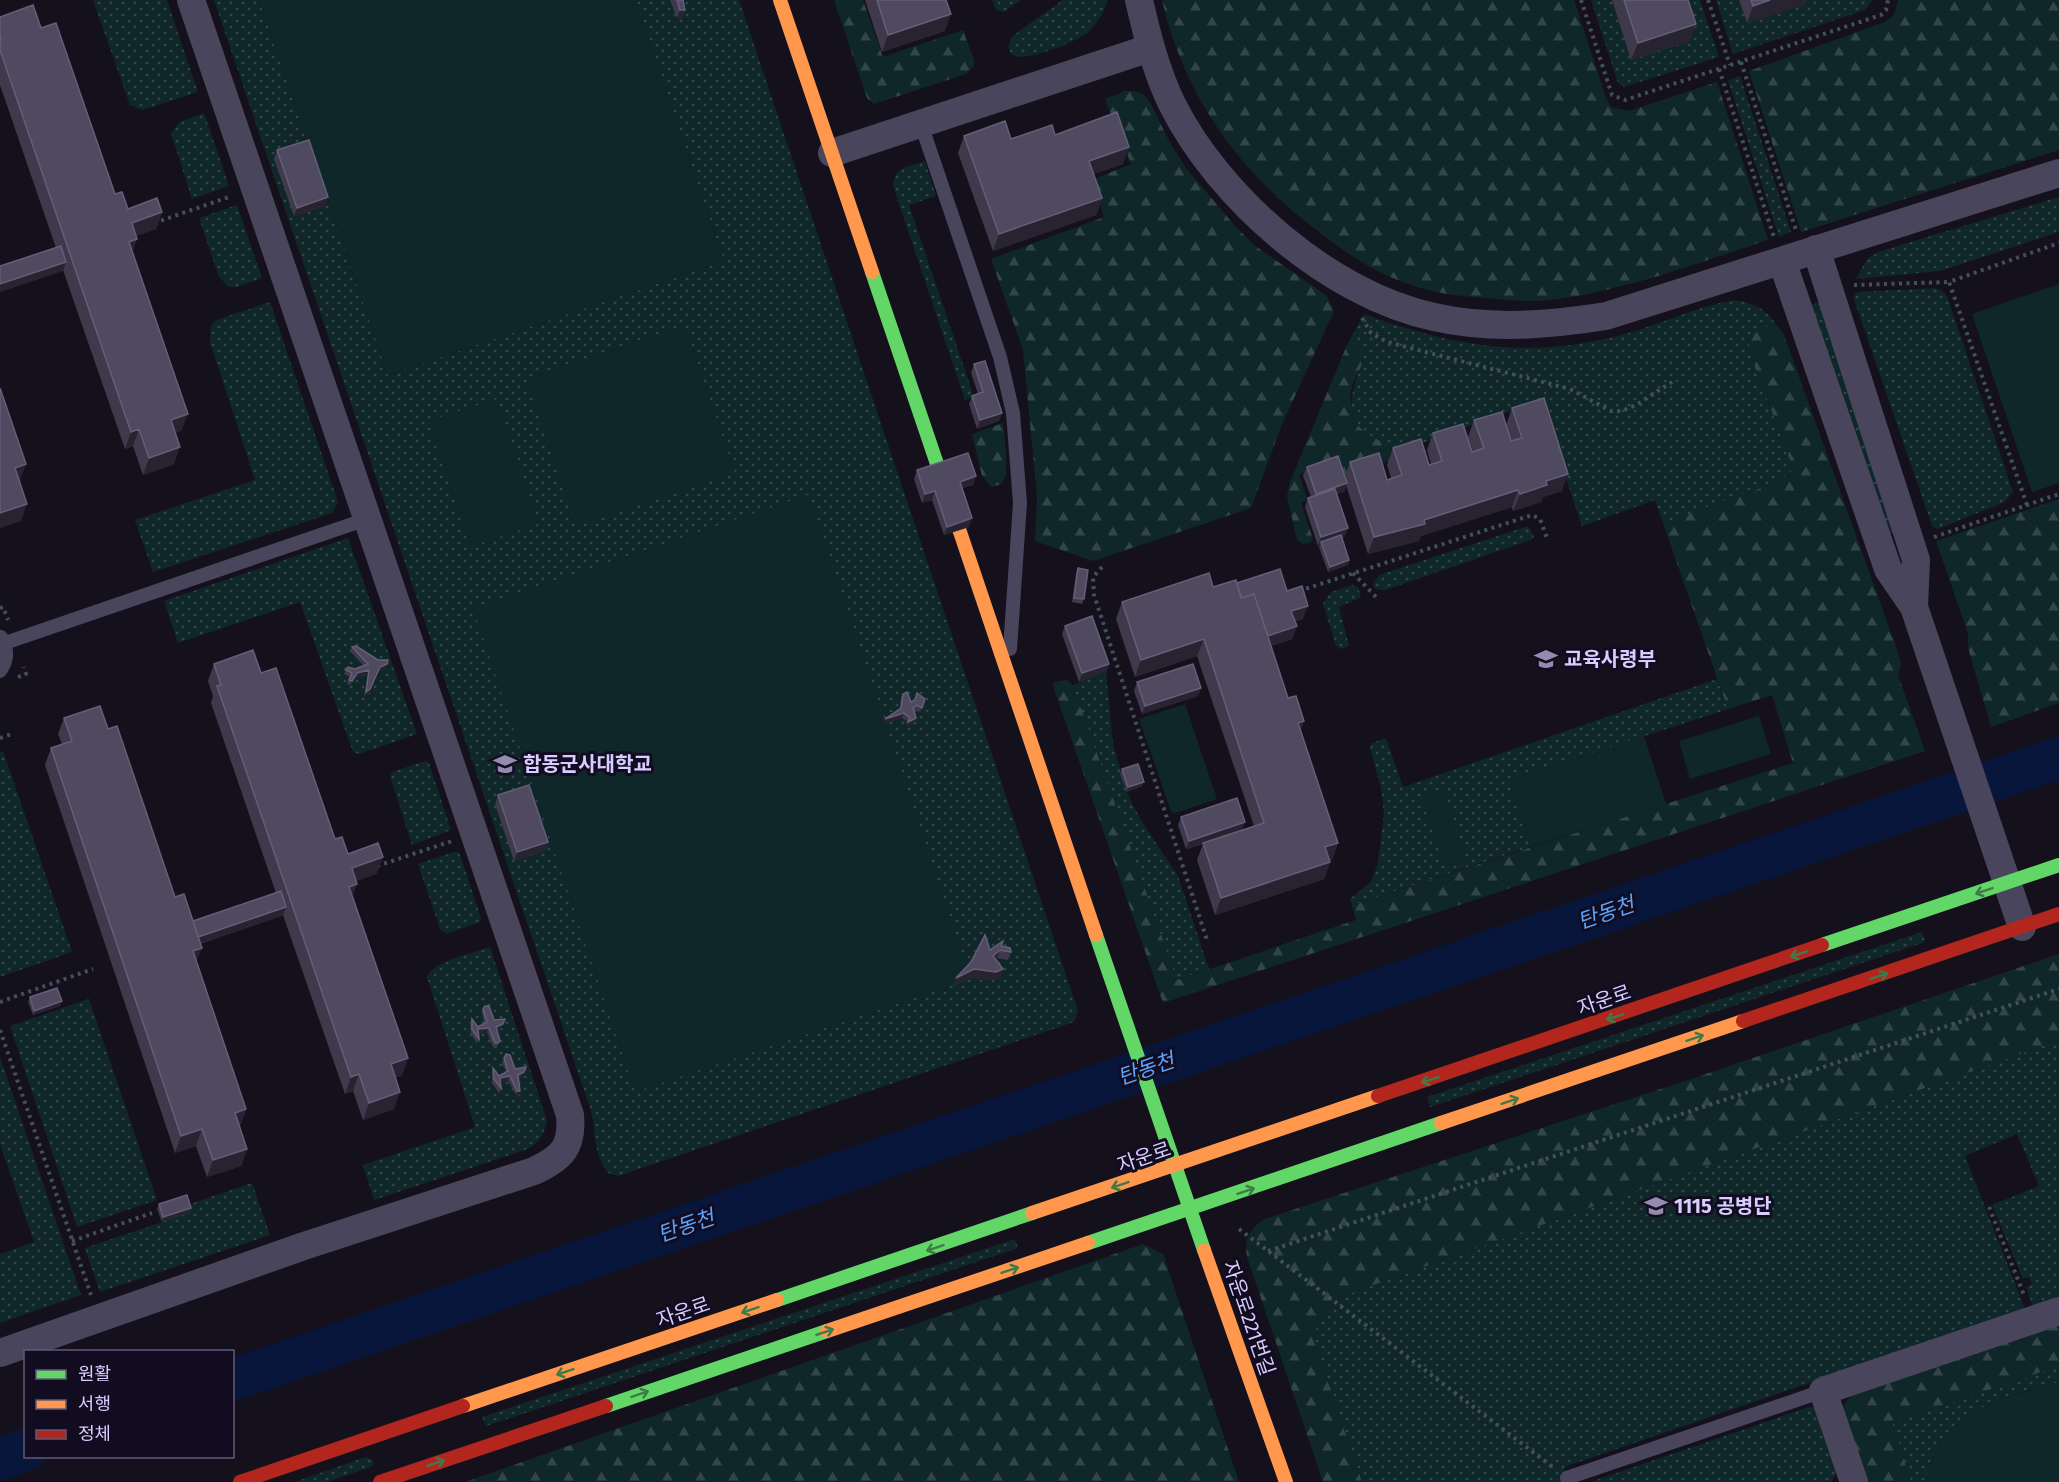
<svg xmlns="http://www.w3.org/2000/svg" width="2059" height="1482" viewBox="0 0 2059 1482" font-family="'Fira Sans','Noto Sans KR',sans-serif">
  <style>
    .grass { fill: url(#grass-dots) }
    .forest { fill: url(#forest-firs) }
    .pitch { fill: #102729 }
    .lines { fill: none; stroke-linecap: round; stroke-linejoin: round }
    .river { stroke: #08163c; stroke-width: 42 }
    .path { stroke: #444f5e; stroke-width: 4; stroke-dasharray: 3 4.5; stroke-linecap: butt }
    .lane { stroke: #49455d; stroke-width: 14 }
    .street { stroke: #49455d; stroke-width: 28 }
    .fast { stroke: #63d668; stroke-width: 14 }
    .slow { stroke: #ff974d; stroke-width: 14 }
    .jam { stroke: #b3261e; stroke-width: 14 }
    .wall { fill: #3e3a4c }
    .shaded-wall { fill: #272331 }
    .building { fill: #4f4a60; stroke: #645e79; stroke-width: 1.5 }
    .oneway { stroke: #3f7b48 }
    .labels { text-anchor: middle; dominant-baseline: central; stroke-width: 6; stroke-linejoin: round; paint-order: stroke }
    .poi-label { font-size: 20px; font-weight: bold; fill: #d7cdff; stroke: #120c21; text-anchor: start }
    .street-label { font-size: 20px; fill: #d7cdff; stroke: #120c21 }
    .water-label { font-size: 21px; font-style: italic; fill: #5ba3ff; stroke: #120c21 }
  </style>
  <defs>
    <pattern id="grass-dots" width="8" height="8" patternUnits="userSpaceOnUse" patternTransform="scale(1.5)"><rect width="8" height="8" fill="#102729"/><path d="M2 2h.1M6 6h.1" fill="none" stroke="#324549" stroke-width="1.8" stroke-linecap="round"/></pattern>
    <pattern id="forest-firs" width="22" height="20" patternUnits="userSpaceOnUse" patternTransform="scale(1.5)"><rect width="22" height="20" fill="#102729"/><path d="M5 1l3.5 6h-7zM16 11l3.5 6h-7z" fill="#324549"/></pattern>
  </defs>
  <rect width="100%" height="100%" fill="#14111c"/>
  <path class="grass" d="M93 0H167L198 92 142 110 130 105Z
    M214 0H259L388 375 724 261 635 0H739L1078 1011 1074 1022 618 1176 608 1173C592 1149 597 1137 591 1111Z
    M992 0H1021L1004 12 996 10Z
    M1063 0H1107C1105 11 1096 26 1087 33 1075 42 1023 64 1011 54L1008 46 1014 35Z
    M1591 0H1612L1632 60 1676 0H1700L1719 57 1624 87 1618 83Z
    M1716 0H1739L1747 22 1804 0H1873L1865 10 1733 54Z
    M1740 76 1791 232 1779 237 1728 80Z
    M204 113 229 186 192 199 171 133 179 122Z
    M925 161 936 196 909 205 974 397 965 400 893 186C894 167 908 167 925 161Z
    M2059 197V232L1940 271 1856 279 1867 259 1878 252Z
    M237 205 262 278 237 287H229L219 277 199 218Z
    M1935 288 1942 291 1947 296 2013 492 2005 502 1938 529 1932 526 1854 299 1855 293 1859 292Z
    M1735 300C1756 304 1766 309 1778 327 1763 326 1756 331 1749 343L1753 362 1790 460 1791 472 1778 482 1663 523 1655 500 1582 526 1543 410 1533 403 1394 453C1388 443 1380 444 1371 438 1341 415 1352 389 1364 360L1356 344 1347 345 1364 314C1455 347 1530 360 1625 334 1662 324 1697 306 1735 300Z
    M270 302 338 502 332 513 153 572 135 520 255 480 210 342 211 326 216 320Z
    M1817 303H1822L1896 533 1888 535 1811 305Z
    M1528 526 1534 536 1531 540 1385 590 1375 589 1373 584 1379 575Z
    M348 538 417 734 359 754 353 752 300 602 178 643 164 601Z
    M1352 585 1358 587 1361 597 1339 607 1349 646 1341 649 1336 646 1323 603 1331 592Z
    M1106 672 1113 745 1127 792 1140 819 1178 876 1209 969 1176 980 1073 685Z
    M1717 679 1728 709 1509 780 1530 847 1352 905 1350 899 1371 882 1378 863 1384 814 1381 788 1370 748 1372 743 1386 738 1403 787Z
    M3 751 72 952 0 977V752Z
    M425 761 429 763 451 830 412 845 390 776 392 772Z
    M454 852H458L461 857 481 918 480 922 446 934 440 929 418 864Z
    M1922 932 1925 942 1430 1107 1427 1097Z
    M490 947 547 1121C544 1135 540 1142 528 1149L374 1200 363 1165 475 1127 427 977C433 961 474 953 490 947Z
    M89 999 157 1200 77 1227 10 1026Z
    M2059 1040V1298L2033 1307 2026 1287 2032 1284 2029 1277 2023 1279 1992 1205 2039 1186 2017 1134 1965 1156 2025 1309 1564 1467 1568 1482H1362L1313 1338 1320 1318 1340 1297Z
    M0 1057 81 1295 0 1323V1254L34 1242 0 1144Z
    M252 1183 270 1235 100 1292 85 1248 189 1213 187 1205Z
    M1015 1239 1018 1248 486 1426 482 1417Z
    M2059 1366V1382C2038 1388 2016 1393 1996 1401 1967 1413 1926 1447 1928 1482H1911L1892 1422Z
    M1809 1407 1815 1408 1838 1470 1831 1482H1590Z
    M366 1457 373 1460V1465L368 1468 327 1482H294Z"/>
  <path class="forest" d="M834 0H863L883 57 963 30 974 60V66L966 74 874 104 867 98Z
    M1162 0H1574L1606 98 1611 107 1629 111 1717 82 1768 240C1697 263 1625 291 1550 300 1530 302 1507 300 1487 298 1459 296 1429 293 1403 282 1370 270 1342 250 1314 228 1238 170 1184 95 1162 0Z
    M1898 0H2059V150L1801 232 1749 71 1885 22 1894 15Z
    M1125 91H1135L1144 95 1151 104 1169 141 1186 168 1235 226 1254 245 1327 296 1334 311 1282 424 1251 508 1093 561 1035 541 1037 496 1023 350 991 259 1104 217 1092 180 1131 164 1105 99Z
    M1768 326 1778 327 1783 332 1899 655 1901 665 1898 675 1925 751 1163 1003 1053 686 1054 682 1067 680 1073 685 1177 980 1356 920 1352 905 1793 763 1772 695 1728 709 1663 523 1778 482 1791 472 1790 460 1753 362 1749 343 1755 333Z
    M1356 344C1373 358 1355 373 1351 390 1350 395 1351 403 1352 408 1355 438 1382 435 1394 453L1391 460 1346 475 1342 474 1338 462 1299 475 1308 500 1301 503 1313 539 1310 543 1303 544 1297 540 1287 496 1290 482 1347 345Z
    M1003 423 1006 454V474L1002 484 991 487 982 476 972 434Z
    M2059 499V703L1991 727 1968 648V633L1936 541Z
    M2059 954V1040L1340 1297 1320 1318 1313 1338 1362 1482H1323L1247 1257C1244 1239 1249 1229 1265 1219L1694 1078Z
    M1143 1244 1163 1254 1239 1482H465Z
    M2059 1321V1366L1892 1422 1911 1482H1867L1844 1411V1405L1851 1395Z"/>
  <path class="pitch" d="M259 0H635L724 261 388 375Z
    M2059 284V483L2032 492 1972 314Z
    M685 325 735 473 576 526 527 378Z
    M497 399 538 524 470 547 428 421Z
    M808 495 970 979 635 1092 473 608Z
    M1185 704 1217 799 1172 814 1139 719Z
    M1759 716 1771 754 1690 779 1679 741Z
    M1644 736 1666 804 1530 847 1509 780Z
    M1442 789 1466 860 1445 868 1421 796Z
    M2059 1382V1482H1928C1927 1470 1933 1457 1939 1447 1966 1402 2013 1396 2059 1382Z"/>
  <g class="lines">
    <path class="river" d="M232 1380 2059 758
      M0 1459 26 1450"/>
    <path class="path" d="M1581 0 1612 95 1625 100 1881 15 1886 10 1888 0
      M1708 0 1730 65
      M1741 62 1796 230
      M1719 69 1774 237
      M154 223 232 196
      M1854 285 1949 282
      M1362 318 1371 333 1387 342 1570 389 1611 411H1622L1636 405 1675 380
      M2027 505 1949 282 2059 243
      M1934 537 2059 494
      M1102 567 1093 577 1094 595 1208 943
      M1353 573 1376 597
      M1299 591 1532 515 1540 519 1547 538
      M0 608 3 607 8 620
      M18 677 26 674 24 667
      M0 738 12 734
      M377 866 452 841
      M0 1002 93 969
      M0 1030 91 1295
      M1989 1207 2024 1295
      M1239 1229 1554 1468
      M72 1241 152 1213
      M1268 1251 2059 989"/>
    <path class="lane" d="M921 124 1000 357 1013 413 1020 503 1010 649
      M5 643 367 519
      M0 671C8 660 8 649 1 637
      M1567 1478 1823 1391"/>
    <path class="street" d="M1139 0C1147 35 1156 71 1172 104 1219 198 1330 295 1434 317 1492 330 1548 325 1606 316L2059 173
      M832 153 1150 48
      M1816 249 1916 560 1914 607
      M1782 261 1888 569 1914 607 2022 927
      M0 1353 304 1246 534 1171C562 1158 573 1147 570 1115L191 0
      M1854 1482 1823 1391 2059 1311"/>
    <path class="fast" d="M872 272 956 520
      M1096 935 1204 1250
      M1822 945 2059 865
      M1088 1243 1441 1123
      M777 1300 1032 1213
      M606 1406 827 1331"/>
    <path class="slow" d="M780 0 872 272
      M956 520 1096 935
      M1441 1123 1743 1021
      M1032 1213 1378 1096
      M1204 1250 1286 1482
      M827 1331 1088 1243
      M463 1406 777 1300"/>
    <path class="jam" d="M1743 1021 2059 914
      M1378 1096 1822 945
      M240 1482 463 1406
      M380 1482 606 1406"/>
  </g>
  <path class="wall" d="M670 0H683L685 10 682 19 677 18Z
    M865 0H946L945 31 882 52Z
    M1612 0H1688L1690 41 1631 60Z
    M1739 0H1806L1805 4 1747 23Z
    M0 17 41 28 115 194 128 209 162 212 156 229 136 236 137 239 132 252 182 430 175 433 174 464 143 475 133 446 125 449 63 270 0 292V266L56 248 0 85Z
    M1055 135 1123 164 1093 174 1102 198 1096 215 993 251 958 153 964 136 1011 139Z
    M277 150 325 206 294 216 274 159Z
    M974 364 1002 413 999 421 977 429 969 404 972 396 978 394 971 373Z
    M1512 408 1562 491 1543 497 1541 502 1513 511 1512 507 1421 536 1419 541 1368 554 1346 485 1344 492 1337 494 1348 528 1344 537 1342 538 1349 560 1348 565 1328 572 1319 547 1320 545 1318 546 1305 507 1308 498 1311 497 1303 476 1307 467 1345 477 1350 462 1387 480 1391 478 1387 465 1393 448 1429 465 1431 464 1427 450 1433 433 1473 452 1468 437 1474 420 1506 425Z
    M917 470 976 476 973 485 962 488 969 527 944 535 932 500 922 503 914 479Z
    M1078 568 1084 599 1082 604 1072 602 1076 573Z
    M1237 583 1287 591 1303 619 1295 621 1297 626 1292 639 1271 646 1288 698 1304 721 1301 730 1338 843 1332 860H1330V862L1324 879 1215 915 1197 860 1203 844 1186 849 1178 825 1181 817 1242 830 1254 826 1197 656 1135 677 1116 619 1122 602Z
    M1065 626 1109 664 1106 672 1079 682 1062 634Z
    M352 647 386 669 378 671 369 694 364 696 368 674 355 678 350 685 347 684 350 677 344 674 346 670 355 669 364 666 350 651Z
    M214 664 261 673 335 839 348 854 383 857 376 874 356 881 353 896 408 1058 402 1075 395 1078 394 1109 363 1120 353 1091 345 1094 283 915 200 944 196 963 246 1109 240 1126 247 1149 241 1166 207 1177 196 1146 175 1153 45 765 51 748 62 744 58 734 64 718 108 729 175 897 193 921 276 893 211 703 213 696 208 681Z
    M1137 682 1201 688 1198 696 1142 714 1134 691Z
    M903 694 911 702 925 699 920 712 915 710H914L915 722 906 726 908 722 902 718 884 723 900 708 901 698Z
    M1122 769 1142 786 1127 792 1120 774Z
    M498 795 548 842 545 851 514 861 495 804Z
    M1001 946 1011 952 1008 960 997 958 996 959 1000 978 993 980 971 978 953 986 956 978 990 950Z
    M30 997 62 1001 60 1006 33 1015 28 1002Z
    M485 1006 494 1020 501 1029 497 1030 500 1041 496 1048 493 1047 487 1032 478 1033 479 1039 477 1043 471 1034 470 1023 472 1019 478 1027 484 1023 482 1013Z
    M506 1054 515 1069 522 1077 518 1078 519 1096 516 1095 508 1080 500 1082 501 1088 499 1093 492 1083V1072L493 1068 499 1076 506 1072 502 1062Z
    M159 1204 191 1208 189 1213 162 1222 157 1209Z"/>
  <path class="shaded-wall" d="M1770 0H1806L1805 4 1747 23 1753 6Z
    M680 10H685L682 19 677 18Z
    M951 14 945 31 882 52 888 35Z
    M1696 24 1690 41 1631 60 1638 43Z
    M1129 147 1123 164 1083 178 1089 161Z
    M328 197 325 206 294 216 297 208Z
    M1102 198 1096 215 993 251 999 234Z
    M162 212 156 229 125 240 132 223Z
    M137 239 131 256 129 242Z
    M66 262 63 271 0 292V284Z
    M1002 413 999 421 977 429 980 420Z
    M188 414 182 430 164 436 171 420Z
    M139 429 133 446 125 449 131 432Z
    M180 447 174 464 143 475 149 458Z
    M26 464 20 481 15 468Z
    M1568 474 1562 491 1543 497 1541 502 1513 511 1520 494 1546 481Z
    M976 476 973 485 956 490 960 482Z
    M1347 483 1344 492 1312 502 1316 494Z
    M1518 490 1512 507 1421 536 1419 541 1368 554 1374 537Z
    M935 491 932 500 922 503 925 494Z
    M27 504 21 521 0 528V513Z
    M972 518 969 527 944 535 947 527Z
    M1348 528 1344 537 1322 544 1321 542 1320 545 1318 546 1321 537Z
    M1349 560 1348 565 1328 572 1330 567Z
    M1308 606 1303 619 1287 624 1291 611Z
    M1297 626 1292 639 1260 650 1265 637Z
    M1204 639 1197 656 1135 677 1141 660Z
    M387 664 386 669 378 671 369 694 364 696 380 667Z
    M1109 664 1106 672 1079 682 1082 673Z
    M369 670 368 674 355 678 350 685 357 673Z
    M1201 688 1198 696 1142 714 1145 706Z
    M904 713 902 718 884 723 885 719Z
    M916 718 915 722 906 726 908 722Z
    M1304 721 1298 738V723Z
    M1144 782 1142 786 1127 792 1128 787Z
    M1245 822 1242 831 1186 849 1189 841Z
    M548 842 545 851 514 861 517 852Z
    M1338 843 1332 860 1319 864 1325 847Z
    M383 857 376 874 345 885 352 868Z
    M1330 862 1324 879 1215 915 1221 898Z
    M357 884 351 901 349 887Z
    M286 907 283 916 189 947 192 939Z
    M202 948 195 965 193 951Z
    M1000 950 997 958 990 964 993 956Z
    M974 969H1003L1000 978 993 980 971 978 953 986 956 978Z
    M62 1001 60 1006 33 1015 34 1011Z
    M503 1024 501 1029 495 1031 496 1027Z
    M489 1028 487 1032 477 1033 478 1029Z
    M408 1058 402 1075 384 1081 391 1064Z
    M524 1072 522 1077 516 1079 518 1075Z
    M359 1074 353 1091 345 1094 351 1077Z
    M510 1076 508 1080 498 1083 500 1078Z
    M517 1091H520L519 1096 516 1095Z
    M400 1092 394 1109 363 1120 369 1103Z
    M246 1109 240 1126 235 1113Z
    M202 1129 196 1146 175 1153 181 1136Z
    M247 1149 241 1166 207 1177 213 1160Z
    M191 1208 189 1213 162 1222 163 1217Z"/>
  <path class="building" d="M677 0H683L685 10H680Z
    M877 0H946L951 14 888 35Z
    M1624 0H1688L1696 24 1638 43Z
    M1751 0H1770L1753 6Z
    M33 5 41 28 56 23 115 194 122 192 128 209 157 198 162 212 132 223 137 239 129 242 188 414 171 420 180 447 149 458 139 429 131 432 0 50V40H1L0 36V17Z
    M1117 112 1129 147 1089 161 1102 198 999 234 964 136 1005 121 1011 139 1052 125 1055 135Z
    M309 140 328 197 297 208 277 150Z
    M61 246 66 262 0 284V266Z
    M985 361 1002 413 980 420 972 396 983 392 974 364Z
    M0 388 26 464 15 468 27 504 0 513Z
    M1544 398 1568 474 1546 481 1547 485 1520 494 1518 490 1424 520 1425 524 1374 537 1350 462 1379 453 1387 480 1402 475 1393 448 1421 439 1429 465 1442 461 1433 433 1463 424 1472 452 1484 448 1474 420 1502 412 1511 441 1522 438 1512 408Z
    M968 453 976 476 960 482 972 518 947 527 935 491 925 494 917 470Z
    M1338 456 1347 483 1316 494 1307 467Z
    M1335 489 1348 528 1321 537 1308 498Z
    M1341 535 1349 560 1330 567 1321 542Z
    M1078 568 1088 570 1084 599 1074 598Z
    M1280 569 1287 591 1302 586 1308 606 1291 611 1297 626 1268 636 1254 594 1241 598 1237 583Z
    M1209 573 1213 587 1236 580 1241 598 1254 594 1288 698 1296 696 1304 721 1298 723 1338 843 1325 847 1330 862 1221 898 1203 843 1264 823 1204 639 1141 660 1122 602Z
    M1092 616 1109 664 1082 673 1065 626Z
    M356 646 378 660H388L387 664 380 667 370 689 366 692 369 670 357 673 352 681 349 680 352 673 346 670 348 667 355 669 368 664 352 647Z
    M253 650 261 673 276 668 335 839 342 837 348 854 378 843 383 857 352 868 357 884 349 887 408 1058 391 1064 400 1092 369 1103 359 1074 351 1077 217 686 221 685 214 664Z
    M1193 664 1201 688 1145 706 1137 682Z
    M907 692 911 702 915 700 917 693 925 699 922 708 917 705 913 708 916 718 908 722 910 718 904 713 885 719 901 708 903 694Z
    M100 706 108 729 117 726 175 897 184 894 202 948 193 951 246 1109 235 1113 247 1149 213 1160 202 1129 181 1136 51 748 72 741 64 718Z
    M1138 764 1144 782 1128 787 1122 769Z
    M529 785 548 842 517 852 498 795Z
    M1237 798 1245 822 1189 841 1181 817Z
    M281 891 286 907 198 937 193 921Z
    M985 935 990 950 1003 941 1001 946 1010 948 1011 952 1000 950 993 956 1003 969 996 972 974 969 956 978 971 962Z
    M57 988 62 1001 34 1011 30 997Z
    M485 1006H489L494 1020 505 1019 503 1024 496 1027 500 1041 498 1043H495L489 1028 478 1029 479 1039 472 1029V1019L478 1027 487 1022 483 1009Z
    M506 1054 510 1055 515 1069 526 1067 524 1072 518 1075 520 1091H517L510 1076 500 1078 501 1088 494 1079 493 1068 499 1076 508 1071 504 1058Z
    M187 1195 191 1208 163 1217 159 1204Z"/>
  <defs><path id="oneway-shaft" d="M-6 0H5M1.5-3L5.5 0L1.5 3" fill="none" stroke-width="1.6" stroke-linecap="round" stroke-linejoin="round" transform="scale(1.5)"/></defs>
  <g class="oneway">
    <use href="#oneway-shaft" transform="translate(1984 891) rotate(161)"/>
    <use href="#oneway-shaft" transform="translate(1799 954) rotate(161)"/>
    <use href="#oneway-shaft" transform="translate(1879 976) rotate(-19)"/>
    <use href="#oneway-shaft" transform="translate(1615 1017) rotate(161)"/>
    <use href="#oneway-shaft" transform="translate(1695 1038) rotate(-19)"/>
    <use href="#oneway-shaft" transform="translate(1430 1080) rotate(161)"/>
    <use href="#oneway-shaft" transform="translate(1510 1101) rotate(-19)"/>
    <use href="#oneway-shaft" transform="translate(1120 1185) rotate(161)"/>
    <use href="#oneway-shaft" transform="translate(1246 1191) rotate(-19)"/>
    <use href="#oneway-shaft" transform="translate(935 1248) rotate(161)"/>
    <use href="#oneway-shaft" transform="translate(1010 1270) rotate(-19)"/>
    <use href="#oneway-shaft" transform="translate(750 1310) rotate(161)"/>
    <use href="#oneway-shaft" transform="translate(825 1332) rotate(-19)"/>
    <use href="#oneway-shaft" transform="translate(565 1372) rotate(161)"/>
    <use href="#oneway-shaft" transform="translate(640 1394) rotate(-19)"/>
    <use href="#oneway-shaft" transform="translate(436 1463) rotate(-19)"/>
  </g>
  <defs>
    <g id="university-bare" transform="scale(1.8)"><path d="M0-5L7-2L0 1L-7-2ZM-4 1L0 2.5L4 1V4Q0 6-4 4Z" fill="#938bb0" stroke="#120c21" stroke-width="2.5" paint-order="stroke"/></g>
  </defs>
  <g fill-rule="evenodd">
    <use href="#university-bare" x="1546" y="659"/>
    <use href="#university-bare" x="505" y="764"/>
    <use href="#university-bare" x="1656" y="1206"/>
  </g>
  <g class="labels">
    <g class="poi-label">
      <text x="1564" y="659">교육사령부</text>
      <text x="523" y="764">합동군사대학교</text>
      <text x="1674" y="1206">1115 공병단</text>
    </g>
    <g class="street-label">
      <text transform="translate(1604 1000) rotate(-19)">자운로</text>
      <text transform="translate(1144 1157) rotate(-19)">자운로</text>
      <text transform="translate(683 1312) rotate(-19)">자운로</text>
      <text transform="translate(1249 1318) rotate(71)">자운로221번길</text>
    </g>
    <g class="water-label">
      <text transform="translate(1606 913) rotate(-19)">탄동천</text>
      <text transform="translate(1146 1069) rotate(-19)">탄동천</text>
      <text transform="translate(686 1226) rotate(-19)">탄동천</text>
    </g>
  </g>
  <rect x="24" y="1350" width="210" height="108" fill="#120c21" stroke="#61597a" stroke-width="1.5"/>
  <rect x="36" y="1370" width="30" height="9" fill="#63d668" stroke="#61597a" stroke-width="1.5"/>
  <text x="78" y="1380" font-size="18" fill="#d7cdff">원활</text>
  <rect x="36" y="1400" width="30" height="9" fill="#ff974d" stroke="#61597a" stroke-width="1.5"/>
  <text x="78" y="1410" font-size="18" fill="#d7cdff">서행</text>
  <rect x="36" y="1430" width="30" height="9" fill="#b3261e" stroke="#61597a" stroke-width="1.5"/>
  <text x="78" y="1440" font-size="18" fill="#d7cdff">정체</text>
</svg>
